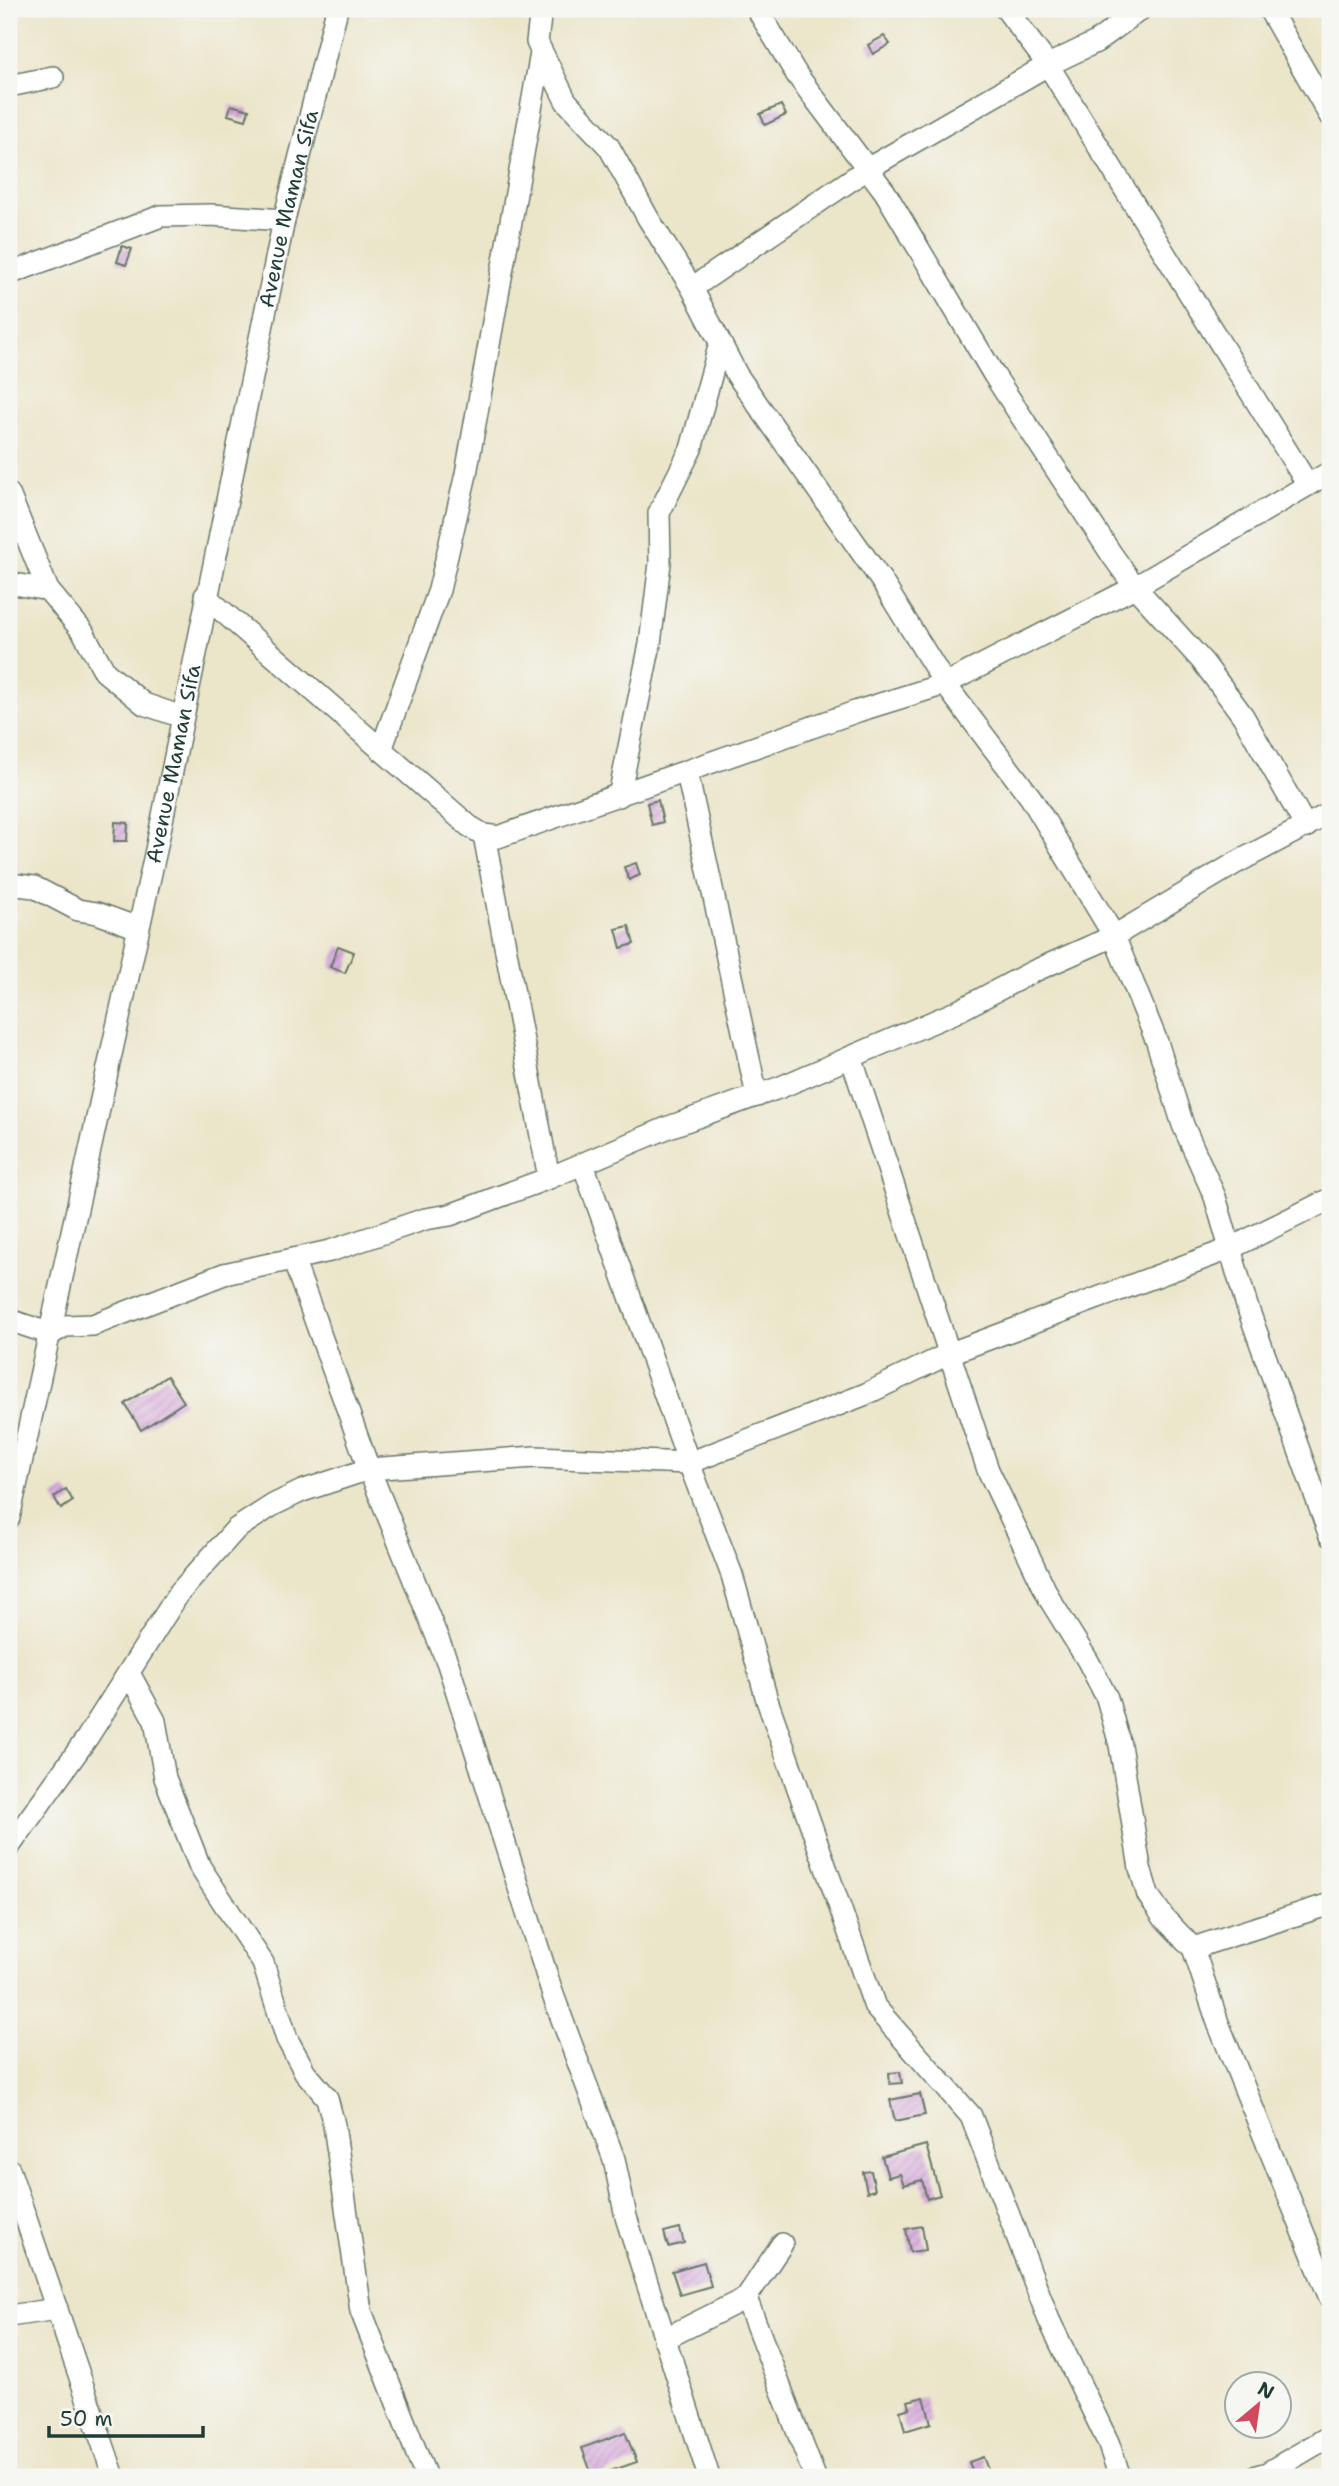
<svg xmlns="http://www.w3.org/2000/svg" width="1339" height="2486" viewBox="0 0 1339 2486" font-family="'Shantell Sans',sans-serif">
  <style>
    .building { fill: url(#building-hatch) }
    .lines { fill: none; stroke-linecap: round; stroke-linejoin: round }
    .minor-casing { stroke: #667868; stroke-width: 24 }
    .minor { stroke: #fff; stroke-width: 21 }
    .labels { text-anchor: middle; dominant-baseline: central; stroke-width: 5; stroke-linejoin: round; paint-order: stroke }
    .street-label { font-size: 21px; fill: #1f3d34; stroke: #f6f6f2 }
  </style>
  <defs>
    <pattern id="building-hatch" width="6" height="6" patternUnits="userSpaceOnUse" patternTransform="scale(1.75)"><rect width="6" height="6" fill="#d8aadd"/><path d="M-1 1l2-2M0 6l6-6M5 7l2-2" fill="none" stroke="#af8cb4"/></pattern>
  </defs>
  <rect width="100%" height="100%" fill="#f6f6f2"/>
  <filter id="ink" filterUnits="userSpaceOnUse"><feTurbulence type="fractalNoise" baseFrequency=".0143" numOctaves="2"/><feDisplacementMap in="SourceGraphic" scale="14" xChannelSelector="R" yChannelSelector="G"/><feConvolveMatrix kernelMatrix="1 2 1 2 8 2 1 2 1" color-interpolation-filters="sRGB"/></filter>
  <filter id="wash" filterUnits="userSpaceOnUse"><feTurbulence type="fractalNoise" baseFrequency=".00686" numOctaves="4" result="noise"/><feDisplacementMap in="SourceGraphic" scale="28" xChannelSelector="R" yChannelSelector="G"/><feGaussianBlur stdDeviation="1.57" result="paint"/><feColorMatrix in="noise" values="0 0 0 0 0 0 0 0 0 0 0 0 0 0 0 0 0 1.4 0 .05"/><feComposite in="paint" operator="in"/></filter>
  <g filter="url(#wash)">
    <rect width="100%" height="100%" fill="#ebe5c9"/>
    <g id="blocks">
      <path class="building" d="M884 36 890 44 873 54 868 45Z
        M231 105 249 110 246 120 228 115Z
        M781 105 786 115 765 125 760 114Z
        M122 246 132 249 126 265 117 262Z
        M658 800 663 822 652 825 647 803Z
        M115 822 128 823 127 841H114Z
        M636 863 640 875 629 880 624 867Z
        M629 926 634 944 621 948 616 929Z
        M338 946 354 952 345 973 330 967Z
        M167 1376 184 1402 141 1430 125 1404Z
        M66 1489 73 1501 61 1509 54 1497Z
        M900 2072 902 2083 890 2084 889 2073Z
        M920 2094 925 2115 895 2121 890 2100Z
        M926 2145 940 2195 927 2199 922 2180 904 2185 900 2174 888 2177 882 2157Z
        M871 2171 875 2190 867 2192 863 2172Z
        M922 2226 926 2250 910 2252 906 2229Z
        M680 2228 684 2243 668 2247 664 2232Z
        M704 2262 711 2286 680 2295 672 2271Z
        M924 2397 931 2423 905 2431 900 2411 910 2408 908 2401Z
        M625 2432 637 2462 593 2477 582 2448Z
        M983 2457 991 2477H975L969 2462Z"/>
    </g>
  </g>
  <g filter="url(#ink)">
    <use href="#blocks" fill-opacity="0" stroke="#667868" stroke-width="2"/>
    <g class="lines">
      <g class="minor-casing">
        <g id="minor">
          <path d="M541 9 537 42 566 101 609 147 648 218 692 288 737 375 881 580 945 684 1031 798 1114 936 1157 1042 1183 1125 1215 1197 1247 1306 1330 1536"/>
          <path d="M757 9 797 75 885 192 994 375 1112 555 1135 587 1203 662 1243 716 1306 827"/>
          <path d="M1006 9 1048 65 1308 485"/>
          <path d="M1269 9 1330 116"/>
          <path d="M9 86 53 77"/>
          <path d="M9 274 161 216 211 215 284 220"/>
          <path d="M692 288 867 169 1048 65 1096 42 1141 9"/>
          <path d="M9 494 48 590 83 632 105 672 144 704 182 717"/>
          <path d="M9 583 48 590"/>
          <path d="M205 596 469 826 484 835 498 837 858 711 945 684 1135 587 1330 472"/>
          <path d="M381 750 439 590 466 474 541 53"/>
          <path d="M687 773 757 1096"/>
          <path d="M619 796 650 644 660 563 659 513 691 449 720 343"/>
          <path d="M484 835 549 1178"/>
          <path d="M9 884 34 887 78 910 97 913 138 928"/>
          <path d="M851 1057 988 1470 1050 1600 1088 1661 1107 1698 1120 1745 1140 1868 1148 1895 1164 1918 1193 1948 1218 2023 1330 2298"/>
          <path d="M583 1164 689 1463 732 1575 767 1700 875 2007 971 2116 1049 2320 1108 2442 1120 2477"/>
          <path d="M293 1259 369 1469 448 1664 553 1995 614 2159 626 2217 709 2477"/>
          <path d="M9 1320 51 1334 65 1326 93 1325 224 1274 330 1251 425 1219 450 1215 549 1178 669 1127 781 1087 956 1012 1032 972 1114 936 1234 864 1330 813"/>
          <path id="s1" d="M9 1518 156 850 284 220 337 9"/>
          <path d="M129 1673 155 1721 165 1778 200 1867 263 1963 287 2039 305 2072 327 2098 334 2125 361 2311 426 2477"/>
          <path d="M9 1847 87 1738 179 1593 236 1529 273 1505 302 1491 369 1469 535 1457 689 1463 866 1394 948 1354 1229 1249 1330 1199"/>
          <path d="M1193 1948 1330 1904"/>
          <path d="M9 2169 114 2477"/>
          <path d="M746 2298 815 2477"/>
          <path d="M9 2316 57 2309"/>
          <path d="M664 2339 746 2298 782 2244"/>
          <path d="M1253 2477 1267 2473 1330 2436"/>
        </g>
      </g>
      <use href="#minor" class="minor"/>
    </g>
  </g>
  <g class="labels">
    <g class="street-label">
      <text stroke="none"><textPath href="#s1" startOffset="1339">Avenue Maman Sifa</textPath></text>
      <text stroke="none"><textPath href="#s1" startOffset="772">Avenue Maman Sifa</textPath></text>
    </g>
  </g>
  <rect width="1339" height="2486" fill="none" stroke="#f6f6f2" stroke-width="35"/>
  <g transform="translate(1258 2405) rotate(29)"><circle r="33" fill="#f6f6f2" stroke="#a0aca6" stroke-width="2"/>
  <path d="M0-5L12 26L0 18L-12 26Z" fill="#d1495b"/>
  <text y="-10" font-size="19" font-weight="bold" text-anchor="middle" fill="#1f3d34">N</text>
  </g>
  <path d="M49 2426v10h154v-10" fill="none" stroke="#1f3d34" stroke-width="3.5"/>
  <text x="60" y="2426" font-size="21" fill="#1f3d34" stroke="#f6f6f2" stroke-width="5" paint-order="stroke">50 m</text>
</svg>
